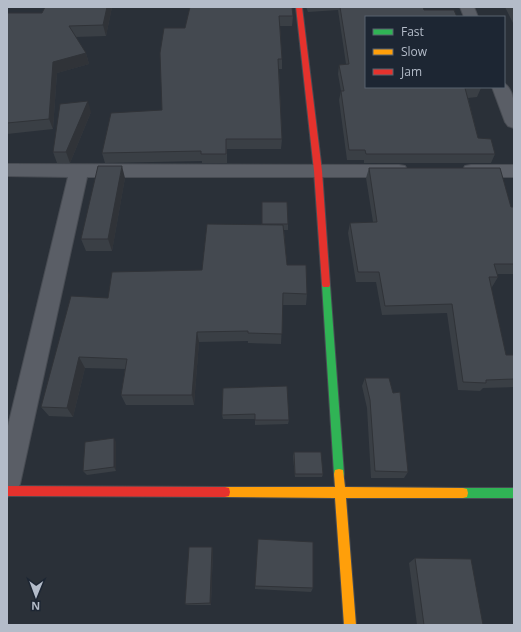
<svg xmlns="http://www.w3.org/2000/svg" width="521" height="632" viewBox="0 0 521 632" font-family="'Open Sans',sans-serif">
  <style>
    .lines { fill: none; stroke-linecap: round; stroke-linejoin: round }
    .street-casing { stroke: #484c53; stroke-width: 2 }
    .fast-casing { stroke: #484c53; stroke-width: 2 }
    .slow-casing { stroke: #484c53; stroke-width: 2 }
    .jam-casing { stroke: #484c53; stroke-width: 2 }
    .street { fill: #5a5e66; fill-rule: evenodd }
    .fast { fill: #30b455; fill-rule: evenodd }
    .slow { fill: #ff9f0a; fill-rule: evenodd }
    .jam { fill: #e5322d; fill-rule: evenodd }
    .wall { fill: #3a3f45 }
    .shaded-wall { fill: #303338 }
    .building { fill: #444950; stroke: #303338 }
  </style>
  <rect width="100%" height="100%" fill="#2a3038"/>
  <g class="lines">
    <g class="street-casing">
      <path id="street" d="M460 7H474L478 17H464Z
        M504 83C517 92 514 114 514 128L508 126 505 122 492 87H504Z
        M7 164 399 165 405 166 408 171 405 176 399 177H87L20 484 16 493 7 497V430L68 177 7 176Z
        M471 165H514V177H471L465 176 462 171 465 166Z"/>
    </g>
    <g class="fast-casing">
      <path id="fast" d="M326 281 329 283 330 285 344 474 343 478 339 479 335 478 334 474 322 285 323 283Z
        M463 488H514V498H463L459 497 458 493 459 489Z"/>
    </g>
    <g class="slow-casing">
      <path id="slow" d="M339 469 343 470 345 487 463 488 467 489 468 493 467 497 463 498H346L356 625H344L335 498 225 497 221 496 220 492 221 488 225 487H335L334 474 335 470Z"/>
    </g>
    <g class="jam-casing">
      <path id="jam" d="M296 7H302L322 171 330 285 329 287H323L322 285 314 171Z
        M7 486 225 487 229 488 230 492 229 496 225 497 7 496Z"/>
    </g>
    <use href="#street" class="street"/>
    <use href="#fast" class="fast"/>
    <use href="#slow" class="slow"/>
    <use href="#jam" class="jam"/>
  </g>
  <path class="wall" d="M112 7 106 36 75 37 86 53 89 64 57 73 53 129 7 134V13H42Z
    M190 7 293 16 292 26H280L282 59V69H279L282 139 281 149H227V163H202V161L105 163 102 153 162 110 185 28Z
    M306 7H423L366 17 481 88 477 97 468 98 478 138 495 154 491 163H364V160H347L339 100 341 91 338 74 339 65 346 64 338 10 308 12Z
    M505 7H514V25Z
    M91 112 70 163H57L53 152Z
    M369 168 511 207H514V274H497L498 277 492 287H491L506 355H514V387L483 388 480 391 458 390 447 313 382 315 376 282H356L348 233 350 223 373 222 366 178Z
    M125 178 112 251H86L81 239Z
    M262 224H288V230H284L287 265 307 294 306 305H283L281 344 248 343V341L199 342 194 405H126L121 395 125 369 85 368 73 417 49 416 41 407 108 298 202 270Z
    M365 378 408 472 404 478H371L367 408 362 386Z
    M223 388 289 420 288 424 255 425V419H223L222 415Z
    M116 442V471L87 475 83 471Z
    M294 452 323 474 322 477H295L293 456Z
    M212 547 213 549 211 605H187L185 604Z
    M415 558 483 625H417L409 563Z
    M255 586 313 588 311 592 255 589Z"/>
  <path class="shaded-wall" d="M107 7H112L106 36 103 25Z
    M86 53 89 64 57 73 53 129 49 119 53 62Z
    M88 101 91 112 70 163 66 152Z
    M122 166 125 178 112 251 108 239Z
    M7 290 10 295 7 306Z
    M197 332 199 342 194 405 192 395Z
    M79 357 85 368 73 417 67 408Z
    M114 438 116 442V471L114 467Z
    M212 547 213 549 211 605 210 603Z"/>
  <path class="building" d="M45 7H107L103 25 69 26 86 53 53 62 49 119 7 123V13H42Z
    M190 7H292L293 16H279L282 59H278L282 139H226V154H201V151L102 153 111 113 162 110 160 53 164 28H185Z
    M340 7H423L424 10H454L457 17H366V87H480L481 88H465L478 138 491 139 495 154H366L365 150H349L341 91H344L339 65 349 64Z
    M88 101 66 152H53L60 104Z
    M98 166H122L108 239H81Z
    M369 168H500L511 207H514V264H494L498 277H489L506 355H514V379L486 380V383L463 382 452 304 385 306 379 272H358L350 223 377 222Z
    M262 202H287L288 224H262Z
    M207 224 283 225 287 265H306L307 294 283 293 282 334 248 333V331L197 332 192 395H121L127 359 79 357 67 408 41 407 71 296 108 298 112 272 202 270Z
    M365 378H389L393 393 400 392 408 472 375 471 370 400Z
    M287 386 289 420H255V414L222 415 223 388Z
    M114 438V467L83 471 85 442Z
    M294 452H321L323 474H295Z
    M258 539 313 542V588L255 586Z
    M189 547H212L210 603 185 604Z
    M415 558 471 559 483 625H424Z"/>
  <rect width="521" height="632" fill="none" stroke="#b4bcc9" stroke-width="16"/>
  <rect x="365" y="16" width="140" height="72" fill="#1d2633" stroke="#59626f"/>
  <rect x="373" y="29" width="20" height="6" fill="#30b455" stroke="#59626f"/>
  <text x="401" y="36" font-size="12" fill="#b4bcc9">Fast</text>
  <rect x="373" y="49" width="20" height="6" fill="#ff9f0a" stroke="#59626f"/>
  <text x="401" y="56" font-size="12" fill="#b4bcc9">Slow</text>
  <rect x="373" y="69" width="20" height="6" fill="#e5322d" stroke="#59626f"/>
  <text x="401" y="76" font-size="12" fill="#b4bcc9">Jam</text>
  <g transform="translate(36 596) rotate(181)" stroke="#1d2633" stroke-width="3" paint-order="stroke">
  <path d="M0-3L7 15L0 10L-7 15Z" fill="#b4bcc9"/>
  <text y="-6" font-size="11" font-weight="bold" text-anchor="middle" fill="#b4bcc9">N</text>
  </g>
</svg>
